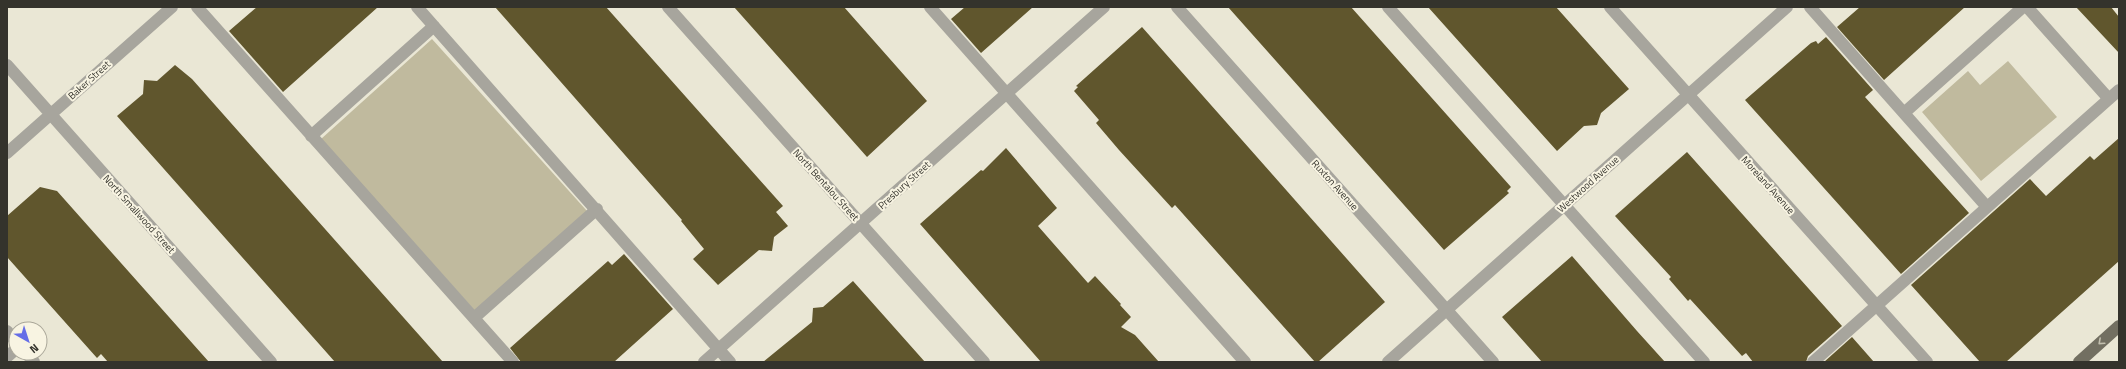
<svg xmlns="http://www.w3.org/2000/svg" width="2126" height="369" viewBox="0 0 2126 369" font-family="'Titillium Web',sans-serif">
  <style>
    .green { fill: #c0ba9e }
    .building { fill: #60562d }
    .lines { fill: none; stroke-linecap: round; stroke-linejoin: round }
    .minor { stroke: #a7a59d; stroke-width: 12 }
    .major { stroke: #726f61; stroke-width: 12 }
    .oneway { stroke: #c2bfae }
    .labels { text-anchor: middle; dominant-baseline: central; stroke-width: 4; stroke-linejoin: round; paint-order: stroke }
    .street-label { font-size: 10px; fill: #34332c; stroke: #f8f4e2 }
  </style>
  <rect width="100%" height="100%" fill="#eae7d5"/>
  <path class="green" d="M432 39 587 211 475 311 321 139Z
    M2008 61 2057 117 1981 181 1922 112 1968 71 1980 85Z"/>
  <path class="building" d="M257 7H378L283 92 229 31Z
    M495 7H606L783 206 776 212 788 226 774 237 772 251 759 250 718 285 693 259 704 249 681 221 682 220Z
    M734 7H844L927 101 867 157Z
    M965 7H1033L981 53 951 19Z
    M1228 7H1351L1511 187 1507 191 1509 193 1444 250Z
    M1428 7H1556L1629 89 1601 113 1597 125 1584 126 1557 151Z
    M1860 7H1965L1884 80 1837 27Z
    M2076 7H2111L2119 17V53Z
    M1142 27 1385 302 1318 362H1315L1175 205 1172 208 1119 150 1096 123 1099 120 1074 91 1078 87 1076 86Z
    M1826 37 1873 90 1865 97 1969 213 1901 274 1745 100 1811 43 1816 41 1818 44Z
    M175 65 192 79 443 362H335L117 116 143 94 144 80 157 81Z
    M2119 138V261L2006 362H1980L1911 285 2030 179 2046 196 2090 156 2094 160Z
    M1006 148 1057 208 1038 226 1088 283 1095 276 1121 304 1120 305 1131 317 1121 327 1135 335 1159 362H1041L920 224 981 170 983 171Z
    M1687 152 1842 326 1808 356 1806 362H1753L1746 353 1742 356 1690 299 1688 301 1669 279 1671 277 1615 216Z
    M40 187 57 191 209 362H108L101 354 97 358 7 257V216Z
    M624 254 673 309 614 362H521L510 348 608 261 612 265Z
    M1572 256 1637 331 1665 362H1542L1502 317Z
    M853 281 925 362H763L812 322 813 308 823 307Z
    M1852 337 1874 362H1824Z"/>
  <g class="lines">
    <path class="minor" d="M197 7 513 362
      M417 7 730 362
      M668 7 984 362
      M930 7 1245 362
      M1177 7 1493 362
      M1388 7 1704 362
      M1610 7 1927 362
      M1810 7 1987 207
      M2027 7 2109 99
      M7 65 271 362
      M1904 113 2023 7
      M311 136 434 26
      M7 153 172 7
      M474 318 597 209
      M7 331 16 342
      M26 353 34 362
      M7 357 16 349
      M704 362 1104 7
      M1388 362 1787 7
      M1813 362 2119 90"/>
    <path class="major" d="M2079 362 2119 326"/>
  </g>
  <defs><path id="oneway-chevron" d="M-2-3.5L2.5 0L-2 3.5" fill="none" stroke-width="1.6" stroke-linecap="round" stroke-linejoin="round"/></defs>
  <use class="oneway" href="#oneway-chevron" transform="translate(2101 342) rotate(138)"/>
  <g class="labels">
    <g class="street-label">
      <text transform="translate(89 80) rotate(-42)">Baker Street</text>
      <text transform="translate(1588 184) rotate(-42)">Westwood Avenue</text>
      <text transform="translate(826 185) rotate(48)">North Bentalou Street</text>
      <text transform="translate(904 185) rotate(-42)">Presbury Street</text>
      <text transform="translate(1335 185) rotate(48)">Ruxton Avenue</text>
      <text transform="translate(1768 185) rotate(48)">Moreland Avenue</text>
      <text transform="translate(139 214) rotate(48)">North Smallwood Street</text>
    </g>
  </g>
  <rect width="2126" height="369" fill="none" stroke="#34332c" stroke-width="16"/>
  <g transform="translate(28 341) rotate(141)"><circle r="19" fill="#f8f4e2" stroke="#aaa799"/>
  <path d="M0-3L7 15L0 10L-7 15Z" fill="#666ee7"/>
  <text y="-6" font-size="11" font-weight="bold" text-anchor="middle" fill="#34332c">N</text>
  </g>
</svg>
